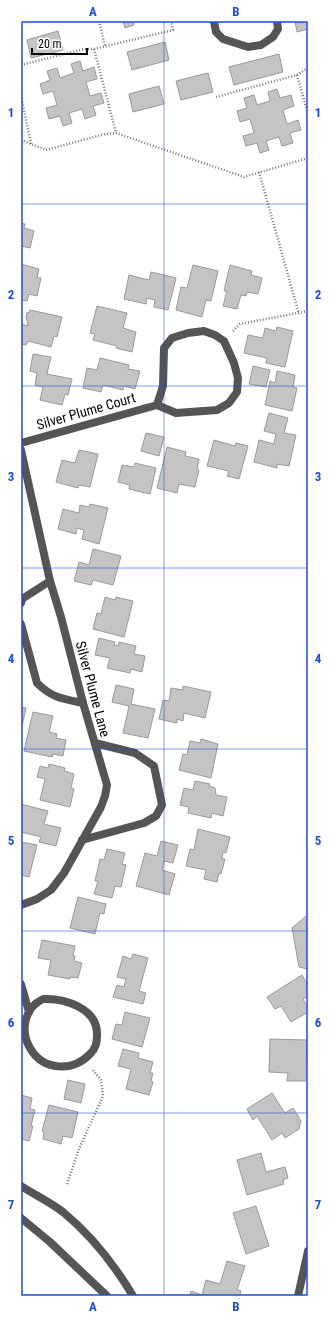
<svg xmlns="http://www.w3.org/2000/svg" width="329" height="1317" viewBox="0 0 329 1317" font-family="'Roboto Condensed',sans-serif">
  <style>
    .building { fill: #c4c4c4; stroke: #999 }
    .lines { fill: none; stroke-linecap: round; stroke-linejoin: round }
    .path { stroke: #777; stroke-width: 2.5; stroke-dasharray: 1 2; stroke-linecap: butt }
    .service { stroke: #555; stroke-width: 8 }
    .minor { stroke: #555; stroke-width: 8 }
    .tertiary { stroke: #555; stroke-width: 8 }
    .grid { fill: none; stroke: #1d4ed8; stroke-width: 1; stroke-opacity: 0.55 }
    .labels { text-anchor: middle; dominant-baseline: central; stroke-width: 3; stroke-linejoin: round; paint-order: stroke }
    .street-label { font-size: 14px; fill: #000; stroke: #fff }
    .neatline { fill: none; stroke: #1d4ed8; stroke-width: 1.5 }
    .grid-label { font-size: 13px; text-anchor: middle; font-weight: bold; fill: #1d4ed8 }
  </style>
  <rect width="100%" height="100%" fill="#fff"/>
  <path class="building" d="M123 21H133L134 25 125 28Z
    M295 21H308V29L297 32Z
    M58 31 63 50 31 58 27 40Z
    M165 42 169 60 132 70 127 52Z
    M279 54 283 72 234 85 229 67Z
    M80 61 83 71 94 67 97 79 86 82 90 96 101 93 104 103 93 106 96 115 85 119 82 109 69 113 72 123 63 126 60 116 49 119 46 108 57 105 53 91 43 94 40 84 50 80 47 71 57 68 60 78 74 73 71 64Z
    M208 73 213 92 181 100 176 81Z
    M159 86 164 104 133 112 129 94Z
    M277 89 280 98 291 95 294 106 283 110 287 124 298 120 301 130 290 133 293 143 282 146 279 137 266 141 269 150 260 153 257 143 246 146 243 136 254 133 250 119 240 122 237 111 247 108 244 98 254 95 257 105 270 101 268 92Z
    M21 223 25 224 24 228 34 231 30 248 21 246Z
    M21 264 39 269 37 278H41L37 296 29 294 27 301 21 300Z
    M193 265 218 271 211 301 206 300 202 317 176 310 181 287 187 288Z
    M230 265 252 271 251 275 262 278 258 294 247 292 246 296 241 295 237 309 223 306 227 291H224Z
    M151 272 176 278 168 310 154 307 155 300 147 298 146 304 124 299 129 275 149 280Z
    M97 306 127 313 123 328 136 332 132 352 116 348 117 346 93 340 95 334 90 333Z
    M30 310 62 317 57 337 54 336 51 347 28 341 26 345 21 344V324L28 326 27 320 26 319 27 312 29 313Z
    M277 327 293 331 285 367 266 363 267 358 244 353 248 335 263 338 265 328 276 331Z
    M33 354 51 357 47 374 72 379 68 395 65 394 62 405 40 400 43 387 35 385 37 373 30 371Z
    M100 358 129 365 128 369 140 371 135 389 124 386 123 390 103 385 101 392 83 388 87 368 97 370Z
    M253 366 270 370 266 387 249 384Z
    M277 371 295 375 293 387 297 388 292 411 265 405 270 381 275 383Z
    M269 413 288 418 284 433 296 435 289 466 277 464V468L254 462 259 440 274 444 276 434 264 431Z
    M146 433 164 437 159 456 141 451Z
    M214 440 235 446 236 443 248 446 239 479 227 476 229 471 207 466Z
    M167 447 186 452 185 456 199 459 197 469 199 470 195 487 179 484 177 493 157 488Z
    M79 450 98 454 90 487 79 485 78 488 56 482 62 460 75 463Z
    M135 463 156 468 150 494 129 489 130 485 118 482 122 465 134 467Z
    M90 504 108 508 99 544 82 539 84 530 77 528 76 534 58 529 63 509 79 513 80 505 89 507Z
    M93 549 121 556 113 585 93 580 91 585 74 581 79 562 89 565Z
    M105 597 115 600 116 597 133 601 124 637 93 629 97 613 101 614Z
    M99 638 115 642 114 645 118 646 119 642 136 646 134 654 145 656 142 672 131 669 130 673 107 668 110 658 95 655Z
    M116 685 134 689 131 704 155 709 148 738 123 733 129 706 112 702Z
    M183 686 211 692 205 718 184 713 183 721 177 719V723L159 719 163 700 169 701 171 688 183 690Z
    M21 707 26 708 22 726 21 725Z
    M33 712 53 716 49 732 57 734 56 738 66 740 63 756 53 754 52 757 24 751Z
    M201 739 218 744 211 778 179 770 183 754 187 755 190 741 200 743Z
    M49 764 65 768 64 771 74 774 71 788 74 789 70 807 40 800 45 779 37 777 40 766 48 768Z
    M195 781 210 784 209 786 215 788 216 795 227 797 223 816 212 813 211 818 188 813 189 807 180 805 184 788 193 790Z
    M21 804 48 811 44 824 61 828 56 846 39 842 41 837 21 832Z
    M198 829 230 837 226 853 223 852 222 859H225L221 874 219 873 217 882 204 879 206 870 186 866 190 849 194 850Z
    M161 841 178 845 173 863 164 861 162 870 175 874 169 895 136 886 145 853 157 856Z
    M21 842 37 845 29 877 21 875Z
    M107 849 125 853 122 864 126 865 121 887 115 886 112 898 94 894 98 881H95L100 859 104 860Z
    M78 897 106 904 104 914 100 913 95 934 70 928Z
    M306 916 308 917V969L299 967 292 928Z
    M42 940 75 946 73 956H75L74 961 82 963 78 978 70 977V979L48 975 51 960 38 958Z
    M133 954 148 958 139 991 146 993 143 1004 113 997 117 985 124 987 126 979 117 977 123 956 131 959Z
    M302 975 308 985V996L303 999 308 1008V1012L291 1022 281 1006 275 1009 267 997Z
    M125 1012 150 1018 142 1047 112 1039 116 1024 122 1025Z
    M270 1039 307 1040 306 1062H308V1081H287L288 1073 269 1072Z
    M123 1049 139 1053 138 1058 153 1062 150 1073H153L151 1081 153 1082 149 1095 126 1089 131 1069 118 1066Z
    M68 1080 85 1084 81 1103 64 1099Z
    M272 1093 285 1113 293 1108 301 1121 299 1129 285 1138 282 1133 272 1140 257 1116 253 1120 247 1109Z
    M21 1095 32 1098 30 1109 35 1110 31 1126H33L29 1141 21 1139Z
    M49 1105 78 1112 72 1138 63 1136 61 1144 43 1139 44 1132 42 1131Z
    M261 1153 266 1172 285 1167 288 1178 283 1180 284 1184 247 1195 237 1160Z
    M256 1206 269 1246 246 1254 233 1213Z
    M227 1261 245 1266 237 1290 241 1291 240 1296H189L191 1291 202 1295 206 1280 220 1284Z"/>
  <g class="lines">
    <path class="path" d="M99 21 105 46
      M94 49 116 133
      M21 65 84 49H94L173 30 171 21
      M297 75 308 114
      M21 96 31 144
      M216 97 297 75 308 68
      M21 140 46 150 105 134 116 133 244 177 308 158
      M259 172 299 314
      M233 331 240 324 308 311
      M67 1184 79 1149 103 1096 101 1080 92 1069"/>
    <path class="service" d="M21 603 22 599 50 581
      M21 624 37 683C52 698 63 699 83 703
      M82 840 144 823 156 816 162 805 154 766 135 753 95 743"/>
    <path class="minor" d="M214 21 216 32 223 39 248 47 261 45 273 37 278 29 277 21
      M204 331 215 335 224 341 234 363 238 378 237 392 229 403 217 410 176 413 157 405 163 386 164 348 172 338 188 333Z
      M21 443 157 405
      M21 450 50 581 61 617 83 703 107 785 105 796 101 807 64 873 51 890 37 899 21 905
      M21 984 29 1012
      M43 999C64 998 98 1008 97 1035 97 1043 96 1048 90 1054 73 1072 43 1071 30 1048 20 1031 24 1008 43 999Z
      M298 1296 308 1251"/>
    <path class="tertiary" d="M21 1186C35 1195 50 1202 63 1212 92 1236 114 1264 133 1296
      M21 1218 50 1242 107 1296"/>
  </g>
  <path class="grid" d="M164 21V1296M21 204H308M21 386H308M21 568H308M21 749H308M21 931H308M21 1113H308"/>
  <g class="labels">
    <g class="street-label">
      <text transform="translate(86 411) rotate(-16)">Silver Plume Court</text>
      <text transform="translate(93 689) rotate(75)">Silver Plume Lane</text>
    </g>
  </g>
  <rect width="329" height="1317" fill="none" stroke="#ffffff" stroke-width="44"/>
  <path d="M32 48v6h55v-6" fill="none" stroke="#000000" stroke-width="2"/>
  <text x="38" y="48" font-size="12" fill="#000000" stroke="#ffffff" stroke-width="3" paint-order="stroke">20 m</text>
  <rect x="22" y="22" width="285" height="1273" class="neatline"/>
  <g class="grid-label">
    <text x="93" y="16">A</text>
    <text x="236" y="16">B</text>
    <text x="11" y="117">1</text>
    <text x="318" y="117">1</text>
    <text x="11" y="299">2</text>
    <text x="318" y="299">2</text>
    <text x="11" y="481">3</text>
    <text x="318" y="481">3</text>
    <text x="11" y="663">4</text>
    <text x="318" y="663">4</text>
    <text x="11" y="845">5</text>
    <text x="318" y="845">5</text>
    <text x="11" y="1027">6</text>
    <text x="318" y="1027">6</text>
    <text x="11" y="1209">7</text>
    <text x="318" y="1209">7</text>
    <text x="93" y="1311">A</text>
    <text x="236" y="1311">B</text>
  </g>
</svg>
